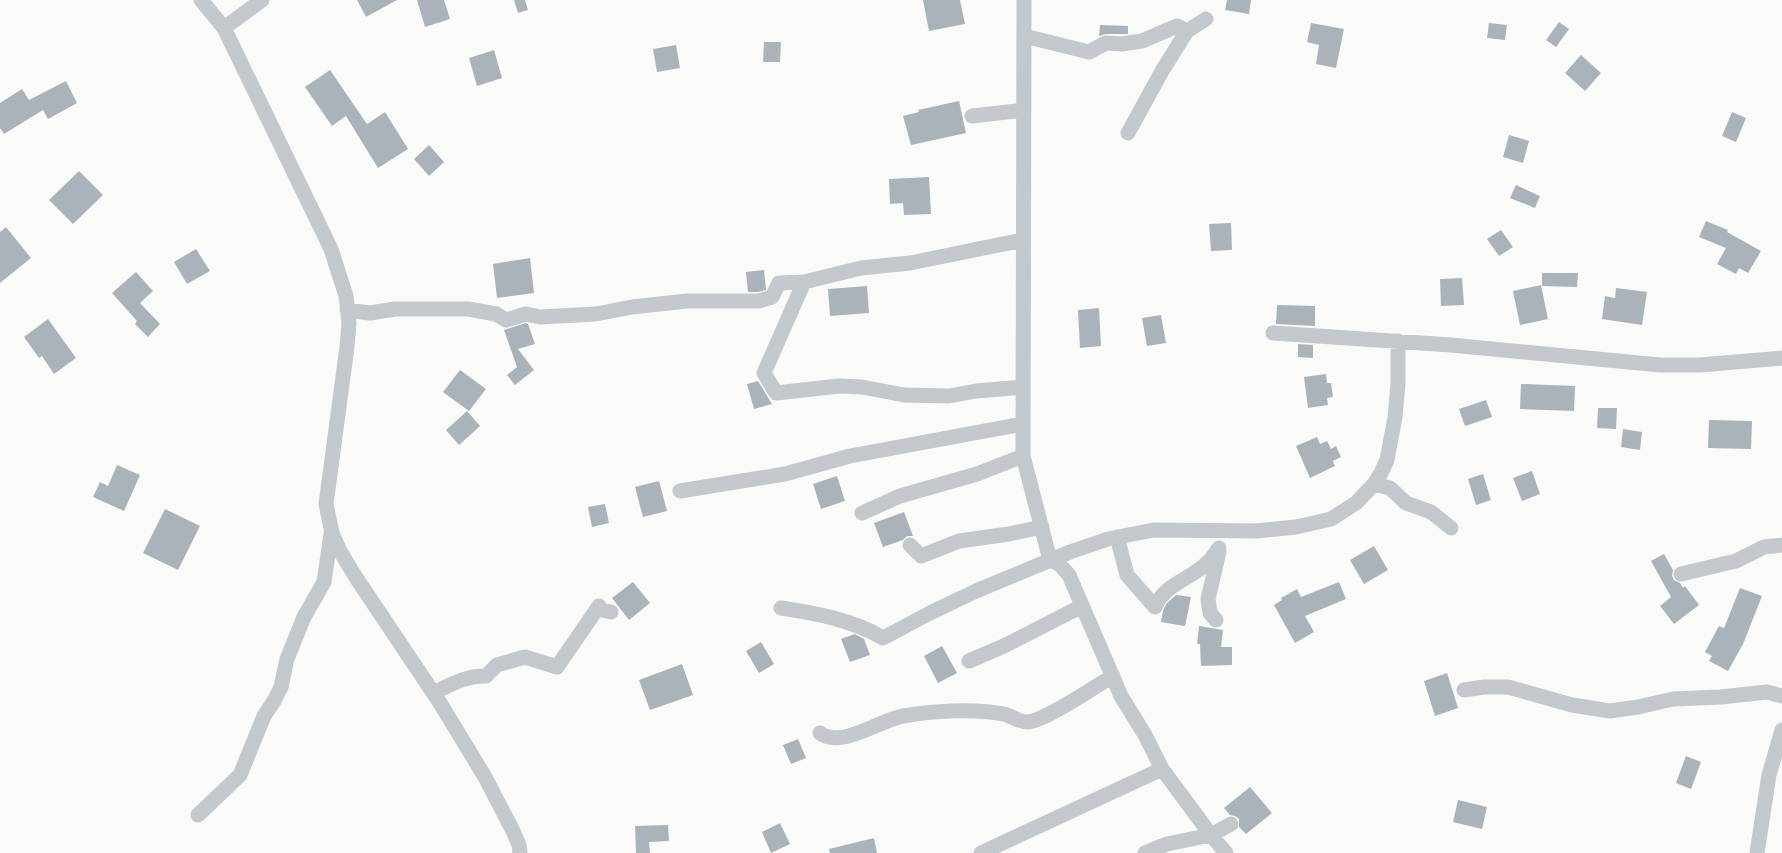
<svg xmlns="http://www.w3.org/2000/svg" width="1782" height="853" viewBox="0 0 1782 853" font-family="'Noto Sans',sans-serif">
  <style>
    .building { fill: #aab3b9 }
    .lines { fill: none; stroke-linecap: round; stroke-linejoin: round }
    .minor { stroke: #c3c8cc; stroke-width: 15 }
  </style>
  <rect width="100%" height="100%" fill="#fafaf8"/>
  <path class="building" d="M357 0H397L366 17Z
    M417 0H444L450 19 425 27Z
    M514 0H525L528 10 518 13Z
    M923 0H960L965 24 929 31Z
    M1227 0H1251L1249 14 1225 10Z
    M1559 22 1569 29 1556 47 1546 40Z
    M1311 23 1344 29 1336 68 1316 64 1319 45 1307 42Z
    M1489 23 1507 25 1505 40 1487 38Z
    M1100 25 1128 26V34H1106L1099 36Z
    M764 42H781L780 62H763Z
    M676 45 680 68 657 72 653 49Z
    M494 50 502 78 477 86 469 58Z
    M1581 55 1601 73 1585 91 1565 73Z
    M330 70 367 124 385 112 408 149 378 168 346 116 332 126 305 87Z
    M66 81 77 103 48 119 43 110 4 134 0 128V103L22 89 29 100Z
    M959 101 966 133 911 145 903 116 919 112 918 110Z
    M1732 112 1746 118 1736 142 1722 136Z
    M1509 135 1529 141 1523 163 1503 157Z
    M429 145 444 162 429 176 414 159Z
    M79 171 103 195 73 224 49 200Z
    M929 177 931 214 904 215 903 203 890 204 889 179Z
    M1516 185 1540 196 1535 208 1510 198Z
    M1706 221 1728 230 1727 232 1761 251 1748 273 1739 268 1736 274 1717 264 1726 248 1699 237Z
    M1231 223 1232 250 1211 251 1209 224Z
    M6 227 31 258 0 283V232Z
    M1501 230 1513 247 1499 256 1487 239Z
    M196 249 210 271 187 284 174 262Z
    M530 258 534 293 497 298 493 264Z
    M764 270 766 290 758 292H748L746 272Z
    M136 272 153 291 140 303 160 324 148 337 135 324 137 321 112 293Z
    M1542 273H1578L1577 287 1542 286Z
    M1462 278 1464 305 1441 306 1440 279Z
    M1541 285 1548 319 1520 325 1513 291Z
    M867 286 869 313 830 316 828 289Z
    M1616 288 1647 292 1642 325 1602 319 1605 296 1615 298Z
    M1277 305 1315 306V326L1276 324Z
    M1099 308 1101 346 1080 348 1078 310Z
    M1161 315 1166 343 1147 346 1142 318Z
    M48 319 76 358 54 374 42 356 39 358 24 337Z
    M526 323 528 324 535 344 518 349 534 370 515 385 507 375 517 367 504 330Z
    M1298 344 1313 345V358L1298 357Z
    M460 370 486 389 469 411 443 392Z
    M1326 374 1327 383H1331L1333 397 1327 398 1328 405 1308 408 1304 377Z
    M758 381 772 404 754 409 747 384Z
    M1521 384 1575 386 1574 411 1520 409Z
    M1486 400 1492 417 1465 426 1459 409Z
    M1598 408H1617L1616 429 1597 428Z
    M467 411 480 426 459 445 446 430Z
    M1709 420 1752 421 1751 449 1708 448Z
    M1623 429 1642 432 1640 450 1621 447Z
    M1317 437 1320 444 1327 441 1331 449 1336 446 1341 457 1333 461 1335 466 1310 478 1296 446Z
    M117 465 140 475 124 511 93 497 100 482 108 486Z
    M1532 471 1540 494 1522 501 1513 478Z
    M1483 474 1491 500 1476 505 1468 479Z
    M837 476 845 501 821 509 813 484Z
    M659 481 667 511 643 517 635 487Z
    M605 504 609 523 592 527 588 507Z
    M165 509 200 526 178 570 143 553Z
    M904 512 913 536H907L903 540 883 547 874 523Z
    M1374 546 1388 570 1364 584 1350 560Z
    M1664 554 1673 570 1672 576 1674 580 1680 583 1683 588 1685 586 1699 605 1674 624 1660 606 1671 597 1651 561Z
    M633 582 650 603 629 620 612 598Z
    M1339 582 1346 599 1305 616 1314 632 1295 643 1274 605 1282 600 1281 598 1297 589 1301 597Z
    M1740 588 1762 596 1743 644 1728 671 1709 661 1712 656 1705 652 1719 626 1724 628Z
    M1176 595 1191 597 1185 626 1161 622 1163 611 1166 604Z
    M1199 626 1223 630 1221 647H1232V665L1201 666 1200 644H1197Z
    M855 634 864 639 870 655 850 662 841 639Z
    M761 642 774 664 759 673 746 651Z
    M942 646 957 673 938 683 924 656Z
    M682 664 693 695 650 710 639 680Z
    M1447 673 1458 708 1435 716 1424 681Z
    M798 739 806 758 791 764 783 745Z
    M1686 756 1701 762 1691 789 1676 783Z
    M1250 787 1272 813 1246 834 1239 827V819L1235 816 1230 815 1224 808Z
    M1458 800 1487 807 1482 829 1453 822Z
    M780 823 790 844 771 853 762 832Z
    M668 825 669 841 649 842 650 853H636L635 826Z
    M874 838 877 853H830L829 849Z"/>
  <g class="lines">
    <path class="minor" d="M201 0 224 28 331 249 346 296 349 323 347 347 326 504 332 533 340 551 355 576 440 703 485 777 513 831 519 845 520 853
      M1024 0 1023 456 1050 560 1059 564 1069 575 1121 696 1145 735 1162 769 1211 835 1226 853
      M224 28 262 0
      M1024 36 1089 52 1106 43 1122 44 1142 41 1177 26 1187 31 1206 19
      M972 116 1024 110
      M1128 133 1162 71 1187 31
      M804 282 764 373 776 393 839 386 862 387 904 395 949 396 976 391 1023 387
      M347 310 370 313 395 309H468L496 314 506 320 526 314 540 317 596 314 632 307 687 301H759L772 297 779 283 804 282 861 268 910 263 1023 240
      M1273 333 1451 345 1660 365H1700L1782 358
      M1374 484 1390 488 1406 503 1431 512 1451 528
      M680 491 785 474 850 456 1023 424
      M862 513 900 496 977 474 1023 456
      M1117 537 1127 575 1155 607C1163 585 1191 579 1207 563 1212 559 1215 553 1219 548
      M910 545 921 556 959 541 1009 534 1042 527
      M1681 574 1736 561 1764 547 1782 545
      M781 608C815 613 853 620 883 638L930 613 976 591 1070 552 1108 539 1154 530 1256 531 1296 527 1331 519 1356 503 1374 484 1381 473 1387 460 1395 417 1398 384V341
      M1216 620 1210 613 1208 599 1219 552
      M969 661 1004 646 1082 606
      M1464 690 1484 687H1508L1572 705 1610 711 1638 707 1673 699 1721 697 1767 692 1782 696
      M433 693C450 685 467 675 486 676L497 665 525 657 557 667 599 606 602 610 611 612
      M820 733C842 749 880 720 903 716 931 711 975 708 1003 714 1011 715 1020 723 1028 722 1047 720 1094 687 1113 676
      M198 815 240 775 264 716 274 701 281 687 287 659 304 617 324 582 331 534
      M981 853 1162 769
      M1145 853 1167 844 1211 835 1231 824
      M1757 853 1769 775 1782 730"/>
  </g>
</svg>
